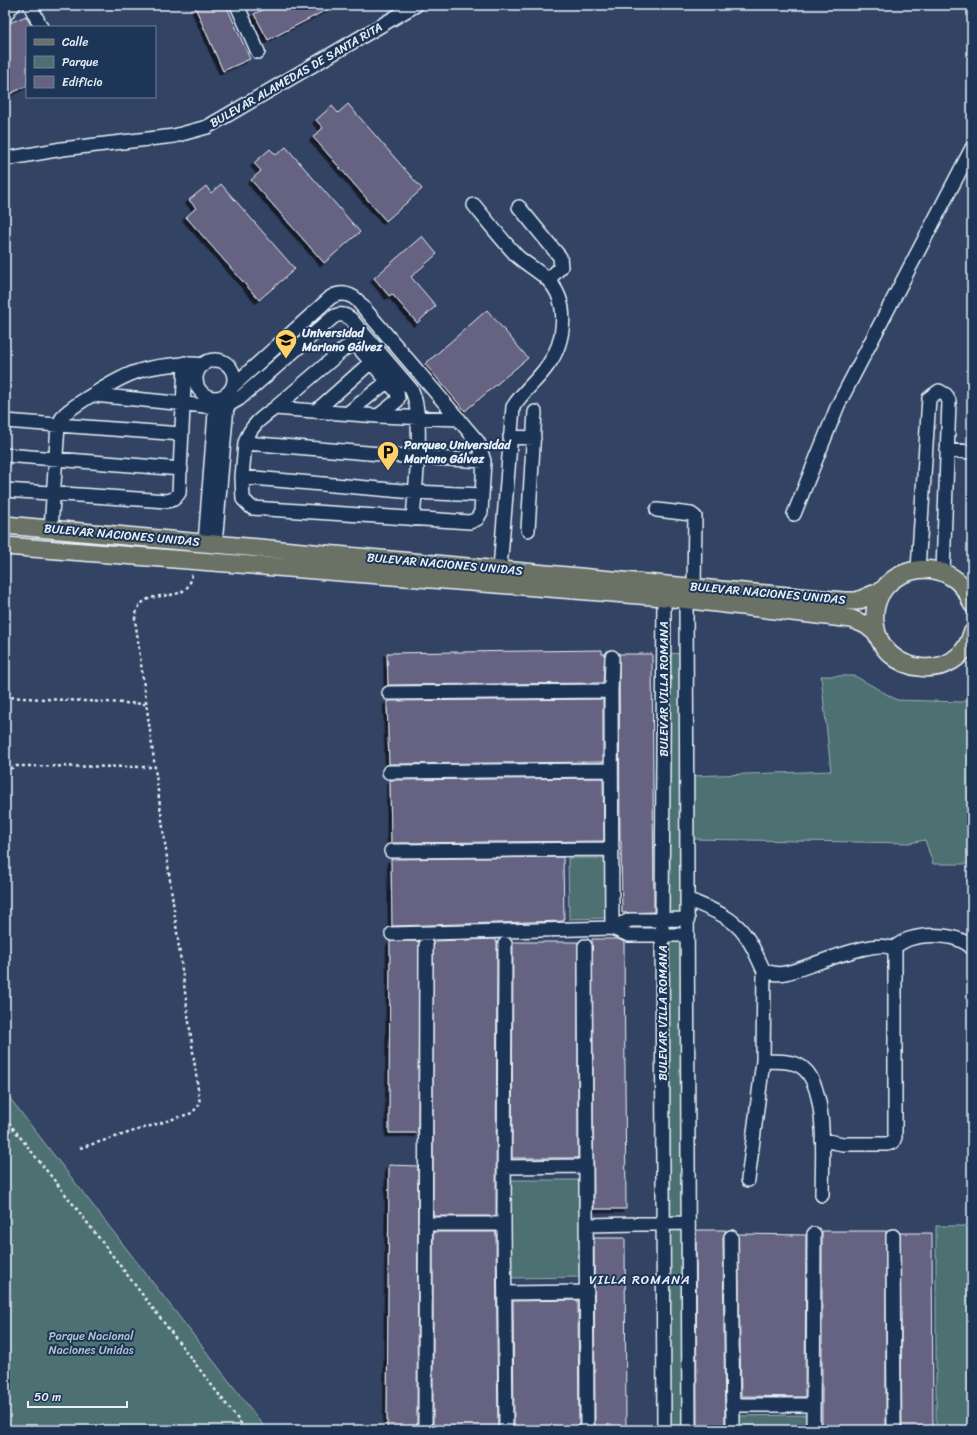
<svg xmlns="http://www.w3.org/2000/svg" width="977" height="1435" viewBox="0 0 977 1435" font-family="Sriracha,sans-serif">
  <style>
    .green { fill: #4e7072; stroke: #9bb0b5 }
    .building { fill: #666382; stroke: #e8f1f8; filter: url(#shadow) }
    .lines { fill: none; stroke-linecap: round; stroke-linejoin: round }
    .minor-casing { stroke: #e8f1f8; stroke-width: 16 }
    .major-casing { stroke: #e8f1f8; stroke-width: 20 }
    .path { stroke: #e8f1f8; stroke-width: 2.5; stroke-dasharray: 3 3; stroke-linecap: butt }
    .minor { stroke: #1d3557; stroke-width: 13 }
    .major { stroke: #6b7165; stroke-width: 17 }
    .labels { text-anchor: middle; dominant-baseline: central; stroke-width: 4; stroke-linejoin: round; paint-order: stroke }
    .street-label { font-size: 12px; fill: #e8f1f8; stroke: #1d3557 }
    .poi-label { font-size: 12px; font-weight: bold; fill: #e8f1f8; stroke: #1d3557; text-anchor: start }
    .park-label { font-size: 12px; fill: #b2c4c9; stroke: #1d3557 }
    .neighbourhood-label { font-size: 13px; letter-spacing: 1px; fill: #e8f1f8; stroke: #1d3557 }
  </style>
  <defs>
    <filter id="shadow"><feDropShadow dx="-3.5" dy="3.5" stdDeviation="0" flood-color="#0009"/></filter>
  </defs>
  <rect width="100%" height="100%" fill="#334364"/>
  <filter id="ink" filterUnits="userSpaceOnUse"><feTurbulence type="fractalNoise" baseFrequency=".025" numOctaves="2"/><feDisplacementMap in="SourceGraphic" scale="8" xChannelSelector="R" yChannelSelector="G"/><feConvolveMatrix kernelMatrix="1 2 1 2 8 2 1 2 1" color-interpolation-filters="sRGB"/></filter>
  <g filter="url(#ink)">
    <path class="green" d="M664 653 687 654 689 1430H664Z
      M821 676H855L897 700 962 702 972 699V864H933L925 840 909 843 692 839 691 776 831 771Z
      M568 858H605L606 918 569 919Z
      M5 1092 267 1430H5Z
      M509 1180H583L584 1277 510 1278Z
      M936 1226H972V1430H936Z
      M809 1415V1430H736V1416Z"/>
    <path class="building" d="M194 5H226L250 59 223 71Z
      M272 5H336L268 40 254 14Z
      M26 16 32 27H27V86L5 96V25Z
      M348 104 422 189 386 221 313 137 323 128 316 120 332 106 338 113Z
      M286 147 360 232 324 263 251 180 261 171 254 163 270 149 276 155Z
      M221 184 295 269 259 300 186 217 196 208 189 200 206 186 211 193Z
      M422 236 437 254 411 277 436 306 417 323 392 294 389 296 374 278Z
      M487 310 528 358 465 411 425 364Z
      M602 650V654H605L603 683 388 685 387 653Z
      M619 654H652L654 912 622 913 621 841H620Z
      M603 699V762L389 764 387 701Z
      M603 778 604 841 391 843 390 780Z
      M563 857 564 921 392 926 391 859Z
      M496 939V942H497L496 1216H433V941Z
      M592 939H618L624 942 626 1209H594Z
      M390 941H419L418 1133H389Z
      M513 942H578V1158H512Z
      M389 1165 418 1166 417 1430H387Z
      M696 1230H726L723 1237 725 1430H697Z
      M822 1231H886V1430H822Z
      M433 1232H496L498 1430H433Z
      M900 1233H932L933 1430H902Z
      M738 1234 806 1235 805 1397 741 1396Z
      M594 1238H625L626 1430H595Z
      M578 1300 579 1430H514L513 1301Z"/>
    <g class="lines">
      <g class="minor-casing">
        <path id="minor" d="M30 5 41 27
          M237 5 258 52
          M5 16 10 8 14 5
          M5 159 62 149 174 136 207 127 416 5
          M474 205C488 222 502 240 517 256 527 265 539 271 548 280 570 302 565 342 548 365 538 380 523 391 513 407L500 569
          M519 207 560 257 561 267 548 280
          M196 379a19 19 0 1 1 38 0a19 19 0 1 1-38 0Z
          M233 386 331 297C340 292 349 293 357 300L478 442 484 461 481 512 477 519 470 522 252 508 243 499 242 477
          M94 395 216 407 227 406 239 399 332 318C338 313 345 314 351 319L411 389C425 414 415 488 413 519
          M275 408 344 349 351 345 358 347 397 392 398 398 397 401 378 416
          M316 411 371 362
          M348 413 388 381
          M459 419 378 416 275 408C261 418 250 426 245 443L417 457 484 461
          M5 421 58 425C60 422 62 418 64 415 73 405 122 376 136 372 151 366 188 362 203 365
          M510 437 534 438
          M245 443 242 477 414 492 482 495
          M947 450 972 452
          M5 455 181 469
          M5 490 167 501 174 499 179 493 185 363
          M657 510 691 514 695 517 694 587
          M794 514 838 405 972 148
          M51 529 58 425 182 434
          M528 530 535 412
          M205 543 216 400
          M215 544 227 406
          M918 569 929 398 939 391 946 395 949 401 943 572
          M686 600 689 1430
          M389 693 611 691
          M389 772 611 770
          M391 851 612 849
          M687 899C708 908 732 916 745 935 753 945 758 959 764 971 771 973 778 975 785 973 805 970 882 933 895 951V1137L893 1142 887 1144H843L822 1140
          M612 928 611 691 612 657
          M612 928 630 920 688 919
          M392 934 612 928 629 935H687
          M505 944 504 1224 506 1430
          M585 946 587 1430
          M893 948C898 945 903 941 909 939 928 933 959 934 972 948
          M763 1061C775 1062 790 1060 800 1066 829 1082 822 1165 822 1195
          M504 1167 586 1166
          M748 1180 763 1061 764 971
          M425 1224H504
          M587 1225 688 1223
          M893 1236 894 1430
          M731 1237 733 1430
          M505 1293 587 1292
          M732 1405H812
          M425 1430 426 945
          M664 1430 662 919 664 597
          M813 1430 814 1234"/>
      </g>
      <g class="major-casing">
        <path id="major" d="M5 525 844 601H857L883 590
          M5 546 664 597 852 619 866 625 877 634
          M972 604C954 548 869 564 875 623 880 676 959 685 972 633"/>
      </g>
      <path class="path" d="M5 697 145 704
        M5 771 16 766 154 767
        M5 1118 73 1204 246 1430
        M80 1148 192 1113 200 1104 135 619C140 579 188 612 192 574"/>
      <use href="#minor" class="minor"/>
      <use href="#major" class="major"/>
    </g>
  </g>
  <defs>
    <g id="university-pin" transform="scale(1.15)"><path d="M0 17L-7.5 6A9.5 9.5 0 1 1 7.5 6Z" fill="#ffd166" stroke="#1d3557"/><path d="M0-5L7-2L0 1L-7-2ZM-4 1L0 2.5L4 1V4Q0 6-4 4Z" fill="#111"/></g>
    <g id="parking-pin" transform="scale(1.15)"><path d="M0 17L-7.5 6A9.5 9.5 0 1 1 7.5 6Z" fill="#ffd166" stroke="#1d3557"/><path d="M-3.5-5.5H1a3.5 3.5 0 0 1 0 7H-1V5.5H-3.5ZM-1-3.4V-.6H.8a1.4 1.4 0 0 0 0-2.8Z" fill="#111"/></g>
  </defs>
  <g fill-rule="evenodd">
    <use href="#university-pin" x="286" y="340"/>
    <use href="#parking-pin" x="388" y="452"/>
  </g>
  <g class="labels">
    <g class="street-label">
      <text transform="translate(296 75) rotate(-30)">BULEVAR ALAMEDAS DE SANTA RITA</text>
      <text transform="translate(122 535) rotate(5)">BULEVAR NACIONES UNIDAS</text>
      <text transform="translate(445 564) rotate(5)">BULEVAR NACIONES UNIDAS</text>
      <text transform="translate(768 593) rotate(5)">BULEVAR NACIONES UNIDAS</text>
      <text transform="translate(664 689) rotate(-90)">BULEVAR VILLA ROMANA</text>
      <text transform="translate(663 1013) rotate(-90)">BULEVAR VILLA ROMANA</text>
    </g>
    <g class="poi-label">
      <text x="302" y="333">Universidad<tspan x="302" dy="14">Mariano Gálvez</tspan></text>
      <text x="404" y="445">Parqueo Universidad<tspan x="404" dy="14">Mariano Gálvez</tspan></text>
    </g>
    <g class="park-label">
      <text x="91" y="1336">Parque Nacional<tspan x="91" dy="14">Naciones Unidas</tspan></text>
    </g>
    <g class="neighbourhood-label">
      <text x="640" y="1279">VILLA ROMANA</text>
    </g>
  </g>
  <rect width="977" height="1435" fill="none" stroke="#1d3557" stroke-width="20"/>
  <rect x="10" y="10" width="957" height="1415" fill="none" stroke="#e8f1f8" stroke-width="1.5" filter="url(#ink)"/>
  <rect x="26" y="26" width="130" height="72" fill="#1d3557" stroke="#6e8097"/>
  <rect x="34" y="39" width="20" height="6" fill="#6b7165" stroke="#6e8097"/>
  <text x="62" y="46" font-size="12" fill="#e8f1f8">Calle</text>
  <rect x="34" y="56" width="20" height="12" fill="#4e7072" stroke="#6e8097"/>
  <text x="62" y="66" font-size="12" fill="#e8f1f8">Parque</text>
  <rect x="34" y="76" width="20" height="12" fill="#666382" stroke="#6e8097"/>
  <text x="62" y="86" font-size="12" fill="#e8f1f8">Edificio</text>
  <path d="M28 1401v6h99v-6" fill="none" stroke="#e8f1f8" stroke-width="2"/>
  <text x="34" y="1401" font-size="12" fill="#e8f1f8" stroke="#1d3557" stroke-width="3" paint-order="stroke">50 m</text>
</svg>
